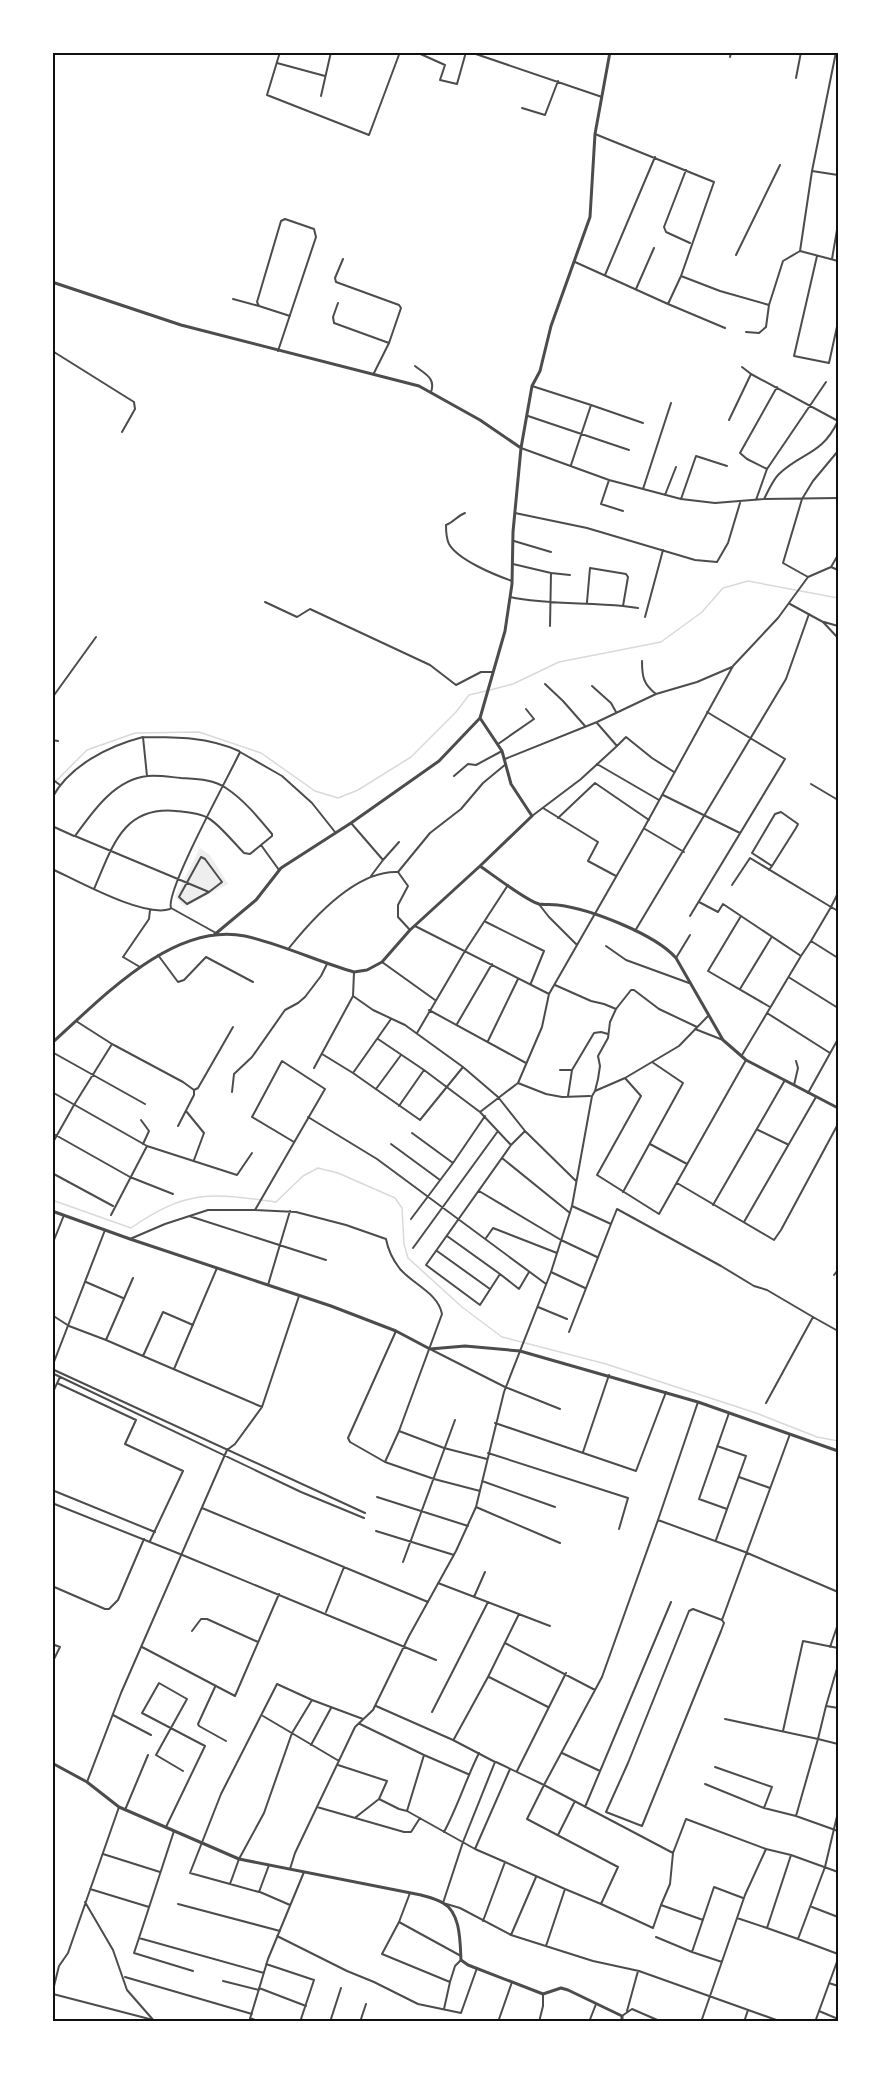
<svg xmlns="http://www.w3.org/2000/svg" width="891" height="2074" viewBox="0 0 891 2074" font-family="'Golos Text',sans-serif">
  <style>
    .green { fill: #eee }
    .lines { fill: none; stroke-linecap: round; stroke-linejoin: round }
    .stream { stroke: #d9d9d9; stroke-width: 1.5 }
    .minor { stroke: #4c4c4c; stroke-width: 2 }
    .tertiary { stroke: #4c4c4c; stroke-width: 3 }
    .neatline { fill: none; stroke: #111; stroke-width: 2 }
  </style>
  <rect width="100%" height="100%" fill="#fff"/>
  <path class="green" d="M200 848 210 855 228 884 185 907 175 897Z"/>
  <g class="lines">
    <path class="stream" d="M490 690 513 684 559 662 661 642 702 612 723 588 748 581 838 598
      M52 785 87 750 135 733 199 732 261 753 315 791 338 798 358 790 411 757 456 712 469 695 486 691
      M52 1200 131 1228C187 1189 212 1193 276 1202L303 1176 318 1168 338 1173 395 1198 402 1208 404 1244 408 1258 462 1307 502 1337 606 1364 756 1413 817 1437 838 1441"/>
    <path class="minor" d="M280 52 267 95 369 135 400 52
      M416 52 445 65 440 80 457 84 466 52
      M470 52 602 97
      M836 52 812 171 800 251 838 261
      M730 57 731 52
      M277 63 325 76
      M796 78 801 52
      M321 96 331 52
      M522 108 545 115 558 81
      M595 134 714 182 681 276
      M686 170 664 227 666 232 690 243
      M812 171 838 175
      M736 255 780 165
      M817 256 794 356 829 363 838 322
      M343 259 335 278 336 282 399 305 401 308 389 343 374 373
      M832 259 838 224
      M575 262 668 304
      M605 275 655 157
      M636 289 654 248
      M233 299 259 306
      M338 303 333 317 334 323 389 343
      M725 328 668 304 681 276 720 291 769 305
      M746 332 759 333 766 327 769 305 783 261 800 251
      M52 347 54 352 52 355
      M278 351 316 237 314 229 285 219 281 221 257 302 259 306 290 316
      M54 352 134 402 135 409 122 432
      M415 366C425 374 436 378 431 392
      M742 367 751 374 838 421
      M532 386 591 405 571 465
      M591 405 643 423
      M528 416 629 450
      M729 420 751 374
      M521 448 609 480 681 499 715 503 764 499 838 498
      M767 469 747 459 740 453 777 387
      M609 480 601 504 623 511
      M643 489 671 403
      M665 495 676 467
      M681 499 696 456 727 466
      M764 499C769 490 772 481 779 474 802 452 822 455 838 421
      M756 500 767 469 826 382
      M465 513C457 516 454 522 446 525 446 532 446 538 449 544 458 560 495 575 512 581
      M515 513 587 528 695 560 717 562 728 543 740 503
      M514 541 551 552
      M513 564 551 573
      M831 567 838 570
      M808 577 783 563 802 499 813 481 838 451
      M510 597C547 605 586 602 623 606L628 577 626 574 590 568 587 602
      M265 602 297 617 310 609 430 665 456 685 481 672H492
      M790 604 823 622 838 638
      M623 606 638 608
      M645 617 663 550
      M824 622 838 626
      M550 626 551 573 570 575
      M642 661C642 676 643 684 656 694
      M545 684 563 701 585 726
      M592 686 611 703 616 712
      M52 698 96 637
      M143 737C177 737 208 737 239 751
      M52 740 58 741
      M498 744 534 719 526 709
      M617 746 626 737 652 758 674 772
      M505 759 597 722 656 694 697 682 732 667
      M597 764 659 800
      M454 776 468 764 476 765 502 751
      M52 779 60 785
      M811 784 838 800
      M663 795 740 833
      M52 798C69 766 108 746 143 737L147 776
      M543 808 598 842 588 861 616 876
      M532 816 581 779 617 746 597 723
      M558 818 595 783 649 820
      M351 823 383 860 371 876
      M52 826 74 836
      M645 829 684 852
      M261 845 279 870
      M201 857 205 859 222 882 209 892 187 904 179 897Z
      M383 860 399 842
      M52 869C78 881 144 918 170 909
      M769 870 772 866 796 828 798 824 781 812 775 814 752 853 772 866
      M398 872 408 886 398 905V917L410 930
      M732 885 750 858 831 907 838 893
      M94 889C112 848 122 806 176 811 185 812 200 813 208 818 218 823 235 844 244 853L250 854 272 836V834C258 817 244 800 226 788 213 779 196 779 181 778 170 777 159 775 148 776 115 779 93 811 75 836L209 892
      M699 902 718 912 723 904 801 956 742 1055
      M538 903 549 917 577 945
      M690 916 785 759 707 712
      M741 916 708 971 770 1007
      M486 922 544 951 531 983
      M415 926 549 994
      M635 931 786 679 809 614
      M216 933 171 908C165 891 229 776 240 752L282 776 312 803 335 832
      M811 941 831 907 838 911
      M606 946 626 960 689 983
      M289 948C313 918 357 870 398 872L430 833 461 809 483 783 506 764
      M158 955 178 982 184 980 206 957 253 982
      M801 956 811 941 838 958
      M676 958 690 935
      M382 962 435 1000
      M140 967 123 957 149 919 150 910
      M354 972 353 996 373 1010 405 1025 463 1067 498 1097 525 1131 576 1181
      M790 978 838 1008
      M555 985 591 1001 604 1004 616 1009
      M740 989 771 938
      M429 1010 526 1063
      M767 1013 830 1053
      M391 1019 353 1073 420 1120 463 1067
      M76 1021 112 1044 183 1082 194 1090
      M457 1024 492 964
      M695 1029 723 1040
      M417 1033 465 951 508 885
      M378 1039 424 1070 480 1112
      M488 1041 518 979
      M52 1052 145 1104
      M322 1054 353 1073
      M314 1068 353 996
      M560 1070H572
      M625 1078 641 1096 597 1175 659 1214 746 1060
      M518 1083 542 1027 549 994 644 828 733 666 778 618 808 577 831 567 838 555
      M794 1085 798 1068 796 1061
      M376 1089 401 1055
      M595 1091 625 1078 679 1046 709 1015
      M52 1092 147 1146 237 1175 252 1153
      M232 1092 234 1074 252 1057 285 1010 298 1003 305 997 321 976 327 964
      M808 1093 838 1039
      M568 1096 572 1070 594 1033 601 1032 608 1034
      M399 1106 424 1070
      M186 1111 204 1133 194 1160
      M308 1117 377 1159 546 1284
      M141 1120 149 1131 143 1144
      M178 1126 194 1095V1090L198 1088 233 1027
      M758 1130 787 1144
      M525 1131 511 1145 426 1265 480 1305 500 1274 519 1289 529 1272
      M52 1133 130 1177 173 1194
      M412 1133 453 1163
      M52 1144 74 1105 112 1044
      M391 1144 440 1180
      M650 1144 687 1164
      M511 1145 480 1112 518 1083 546 1094 562 1097 590 1096
      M502 1158 570 1213
      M52 1173 113 1206
      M677 1183 774 1240 781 1230 838 1124
      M479 1191 561 1240 597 1257
      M623 1192 683 1083 652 1062
      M713 1205 785 1080
      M255 1210 325 1089 282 1061 252 1117 294 1142
      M111 1215 147 1146
      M189 1216 326 1260
      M411 1219 453 1163 485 1116
      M744 1222 816 1097
      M611 1224 617 1209 721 1266 754 1286 767 1290 813 1317
      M447 1236 500 1274
      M486 1238 493 1228 557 1253
      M130 1239 165 1224 208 1210H255L296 1212 346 1225 386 1239C388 1250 393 1260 400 1269 414 1285 438 1293 442 1314L399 1431 385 1462 350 1442 348 1438 396 1331
      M52 1245 64 1215
      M413 1248 498 1131
      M437 1251 490 1289
      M551 1272 585 1288
      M834 1275 838 1270
      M86 1282 123 1298
      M268 1285 290 1211
      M538 1307 567 1319
      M52 1315 69 1326 106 1340 133 1278
      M569 1332 611 1224 572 1206
      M106 1340 143 1356 163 1312 193 1325
      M432 1350 505 1387 560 1409
      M143 1356 262 1407
      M52 1367 105 1230
      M52 1369 365 1513
      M174 1369 217 1268
      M52 1373 301 1492 364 1518
      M57 1383 136 1420 125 1444 183 1471 150 1541
      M52 1394 60 1377
      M766 1403 813 1317 838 1331
      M495 1423 636 1471 666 1392
      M399 1431 444 1448 487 1459
      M583 1452 609 1375
      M488 1453 628 1498 619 1529
      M385 1462 434 1479 480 1491
      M739 1477 770 1488
      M482 1481 555 1507
      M52 1490 155 1532
      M377 1497 468 1526
      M52 1503 180 1554 436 1660
      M476 1507 560 1543
      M202 1508 428 1602
      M727 1509 699 1499 729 1413
      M658 1520 698 1402
      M376 1531 454 1555
      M716 1540 746 1456 717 1446
      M403 1562 455 1420
      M438 1583 550 1626
      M52 1586 105 1609H109L118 1600 144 1539
      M474 1597 485 1572
      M326 1612 344 1567
      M722 1620 693 1609 689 1611 628 1763 606 1812 642 1826 721 1631 724 1623 722 1620 790 1434
      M192 1631 201 1619H207L258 1642
      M505 1643 595 1690
      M52 1644 60 1647 52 1663
      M142 1647 235 1696 279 1594
      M830 1647 838 1624
      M489 1677 548 1707
      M215 1687 198 1724 199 1726 226 1741
      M376 1706 453 1740 495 1762 463 1842 443 1903 460 1908 511 1935 593 1961 639 1971 782 2022
      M826 1706 838 1665
      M432 1712 488 1602
      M113 1715 151 1735
      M263 1716 339 1761
      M725 1719 818 1739 826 1706 838 1708
      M360 1724 424 1755 407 1811 475 1849 505 1862 483 1921
      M783 1731 803 1641 838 1648
      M454 1739 488 1677 519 1614
      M311 1745 331 1708
      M562 1753 600 1771
      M424 1755 468 1774
      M496 1762 544 1785 602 1677 658 1520 745 1552 838 1592
      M338 1765 387 1781 379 1799
      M715 1767 772 1787 764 1808
      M517 1771 566 1673
      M87 1782 121 1693 227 1450 235 1444 262 1407 299 1296
      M705 1784 764 1808 796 1816 818 1739 838 1744
      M317 1807 404 1832H411L420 1818
      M585 1807 671 1602
      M125 1810 148 1755
      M838 1812 825 1867 798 1939 838 1954
      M796 1816 838 1831
      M356 1817 379 1799 399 1809 407 1811
      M166 1827 205 1746 142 1713 159 1683 187 1699 156 1755 183 1771
      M444 1832C458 1806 466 1779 479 1753
      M558 1835 574 1803
      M475 1849 510 1769
      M673 1853 686 1819 766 1849
      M103 1854 160 1872
      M791 1855 767 1928 798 1939
      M505 1862 565 1889 546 1946
      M269 1865 259 1892 230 1884 239 1859 264 1813 292 1733 312 1700 363 1719
      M290 1869 295 1853 355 1727 373 1710 409 1636 456 1551 476 1507 504 1392 551 1272 572 1206 592 1096 595 1091 598 1079 600 1066 598 1056 608 1038 610 1022 616 1009 631 990H634L659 1009 697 1027
      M230 1884 190 1873 221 1794 277 1684 312 1700
      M90 1889 149 1907
      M565 1889 601 1904 618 1867 527 1819 544 1785 673 1853 670 1884 661 1905
      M260 1892 290 1905
      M410 1893 399 1922 461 1956
      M85 1902 113 1950 127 1990 155 2022
      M178 1904 280 1931
      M601 1904 653 1928 661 1905 703 1920
      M812 1907 838 1917
      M737 1918 767 1928
      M399 1922 382 1954 450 1982 444 2009
      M511 1935 536 1877
      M277 1936 347 1971 374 1982 418 2004 461 2013 477 1968
      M656 1937 692 1952 714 1887 743 1898
      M139 1938 174 1831
      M692 1952 722 1962
      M266 1964 314 1980 300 2022
      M193 1971 134 1953 139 1938 264 1973
      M125 1977 252 2014
      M223 1981 259 1990
      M450 1982 455 1966 461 1960
      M829 1983 838 1986
      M259 1988 306 2006
      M52 1994 59 1966 68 1953 119 1807
      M53 1994 161 2022
      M627 2011 638 1971
      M819 2011 838 2019
      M622 2016 632 2009 662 2022
      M250 2018 260 2022
      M249 2022 268 1959 304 1872
      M330 2022 341 1988
      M360 2022 366 2004
      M393 2022V2021
      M498 2022 512 1982
      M539 2022 543 2006V1994
      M589 2022 596 2004
      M701 2022 745 1895 766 1849 791 1855 838 1872
      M744 2022 748 2010
      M815 2022 838 1959"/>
    <path class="tertiary" d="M52 282 181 325 419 386 480 420 521 448
      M480 866C493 875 527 901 539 904 545 905 552 904 558 905 590 909 655 934 676 958L723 1040 746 1060 838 1108
      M214 935 256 900 281 868 351 823 439 761 480 718
      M52 1043C101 999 173 921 245 936 281 944 319 962 354 972L367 970 382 962 410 930 480 866 532 816 511 784 502 751 480 718 505 631 512 584 513 532 521 448 532 386 540 371 551 326 590 217 595 134 610 52
      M52 1211 130 1239 331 1306 396 1331 430 1349 465 1346 520 1351 698 1402 838 1451
      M52 1763 87 1782 119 1807 239 1859 421 1895C428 1897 437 1899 443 1903 461 1913 460 1942 461 1960L468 1965 543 1994 561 1988 568 1990 622 2016V2022"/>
  </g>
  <rect width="891" height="2074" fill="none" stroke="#ffffff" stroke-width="108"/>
  <rect x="54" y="54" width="783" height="1966" class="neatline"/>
</svg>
